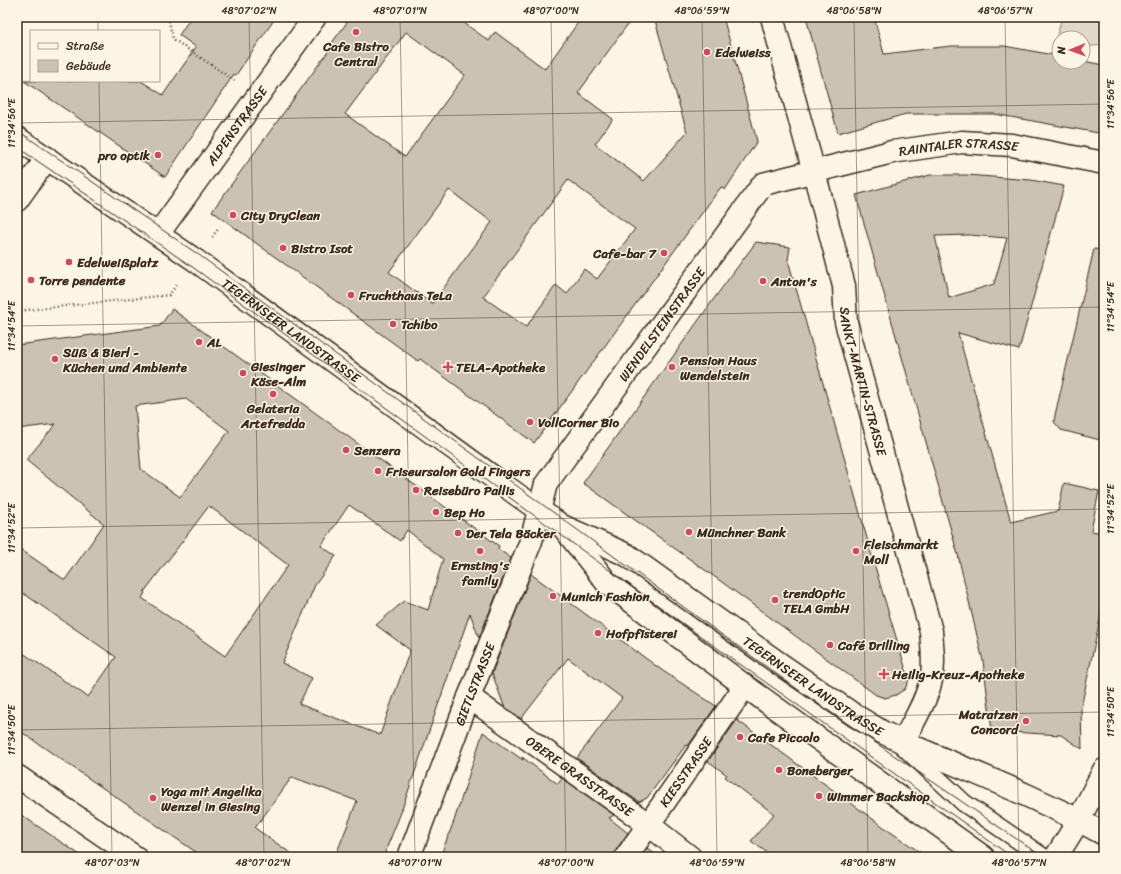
<svg xmlns="http://www.w3.org/2000/svg" width="1121" height="874" viewBox="0 0 1121 874" font-family="Sriracha,sans-serif">
  <style>
    .green { fill: #e0d8c8; stroke: #8e8173 }
    .building { fill: #ccc2b3; stroke: #3b2a1e; fill-rule: evenodd }
    .lines { fill: none; stroke-linecap: round; stroke-linejoin: round }
    .lane-casing { stroke: #3b2a1e; stroke-width: 20 }
    .street-casing { stroke: #3b2a1e; stroke-width: 25 }
    .secondary-casing { stroke: #3b2a1e; stroke-width: 25 }
    .path { stroke: #3b2a1e; stroke-width: 2.5; stroke-dasharray: 1 3; stroke-linecap: butt }
    .lane { stroke: #fcf5e5; stroke-width: 17 }
    .street { stroke: #fcf5e5; stroke-width: 22 }
    .secondary { stroke: #fcf5e5; stroke-width: 22 }
    .tram { stroke: #3b2a1e; stroke-width: 1 }
    .ticks { fill: none; stroke: #3b2a1e; stroke-width: 1; stroke-opacity: 0.45 }
    .poi-dot { fill: #d1495b; stroke: #fcf5e5; stroke-width: 1.5 }
    .labels { text-anchor: middle; dominant-baseline: central; stroke-width: 3; stroke-linejoin: round; paint-order: stroke }
    .poi-label { font-size: 13px; font-weight: bold; fill: #3b2a1e; stroke: #fcf5e5; text-anchor: start }
    .street-label { font-size: 13px; fill: #3b2a1e; stroke: #fcf5e5 }
    .neatline { fill: none; stroke: #3b2a1e; stroke-width: 1.5 }
    .ticks-label { font-size: 10px; text-anchor: middle; fill: #3b2a1e }
  </style>
  <rect width="100%" height="100%" fill="#fcf5e5"/>
  <filter id="ink" filterUnits="userSpaceOnUse"><feTurbulence type="fractalNoise" baseFrequency=".025" numOctaves="2"/><feDisplacementMap in="SourceGraphic" scale="8" xChannelSelector="R" yChannelSelector="G"/><feConvolveMatrix kernelMatrix="1 2 1 2 8 2 1 2 1" color-interpolation-filters="sRGB"/></filter>
  <g filter="url(#ink)">
    <path class="green" d="M1065 17H1104V44L1094 46 1083 45V38H1060L1057 35 1061 21Z"/>
    <path class="building" d="M191 17H276L236 75 234 74 165 177 24 81H141L163 95 196 47 179 35Z
      M351 17H456L489 41 495 32 545 69 582 17H633L578 93 613 119 595 144 644 181 687 132 654 17H723L757 141 725 190 721 187 534 443 420 359 418 361 212 211 330 49 328 48ZM406 32 465 75 405 157 345 114ZM568 180 635 229 597 279 584 269 567 294 556 285 526 327 483 297ZM449 190 492 222 432 304 389 272Z
      M806 17H874L884 54 951 46H1004L1059 56V62H1083V61L1104 65V134L994 114H906L838 133Z
      M930 175H967L1031 180 1064 186 1019 350 958 333 1011 522 1058 511 1064 483 1099 491 1091 531 1104 533V600L1081 708 1082 749 1061 735 992 731 983 661 958 555 856 195ZM969 235 1007 238 994 284 949 298 935 236Z
      M756 242 790 247 788 260 880 584 909 680 905 689 896 695 885 698 876 695 719 580 583 483 713 300Z
      M1094 249 1104 250V441L1061 430 1054 422 1055 415Z
      M172 309 499 546 498 549 511 558 479 638 470 613 400 815 383 857H335L357 801 292 777 255 828 296 857H203L17 729V649L88 697 116 657 17 589V547L65 580 104 524 26 460 56 424 17 429V345L160 326ZM186 399 229 431 180 497 141 469 135 406ZM349 505 400 541 407 530 443 559 428 610 404 601 376 625 410 650 380 735 299 704 312 678 282 663 315 585 336 556 321 546ZM209 506 288 565 225 656 142 598 145 593 144 592Z
      M531 574 663 671 716 706 688 746 686 745 647 798 639 802 577 758 622 698 568 658 521 719 504 706 492 673Z
      M737 720 892 833 927 857H773L751 841 774 814 725 777 727 775 708 761Z
      M483 732 523 760 522 757 558 784 562 778 614 815 609 818 628 833 616 850 614 857H440L454 821Z
      M17 812 83 857H17Z
      M647 848 659 857H641Z"/>
    <g class="lines">
      <g class="lane-casing">
        <path id="lane" d="M903 746 964 803 1043 857"/>
      </g>
      <g class="street-casing">
        <g id="street">
          <path id="s1" d="M772 17 814 172 844 286 846 322 931 631C932 647 935 664 931 680 926 702 913 722 903 742"/>
          <path d="M17 200 47 158"/>
          <path id="s2" d="M158 234 315 17"/>
          <path id="s3" d="M469 697 649 825 690 857"/>
          <path d="M17 776 135 857"/>
          <path id="s4" d="M409 857 469 697 531 541 546 484 763 184 892 152 962 142 1012 145 1104 163"/>
          <path id="s5" d="M626 857 745 686"/>
        </g>
      </g>
      <g class="secondary-casing">
        <g id="secondary">
          <path id="s6" d="M17 138 195 260 519 496 562 526 627 555 777 662 854 715 882 732 903 742C970 771 1040 798 1104 834"/>
          <path d="M564 528 607 583 745 686 983 857"/>
          <path d="M1056 857 1079 820 1104 770"/>
        </g>
      </g>
      <path class="path" d="M168 17 173 39 235 81
        M212 237 219 228
        M17 311 169 295 178 283"/>
      <use href="#lane" class="lane"/>
      <use href="#street" class="street"/>
      <use href="#secondary" class="secondary"/>
      <path class="tram" d="M17 130 199 255 696 616 807 696 1043 857
        M17 147 191 266 689 628 1012 857"/>
    </g>
  </g>
  <path class="ticks" d="M98 17V31M249 17 264 857M400 17 415 857M551 17 566 857M702 17 717 857M854 17 868 857M1005 17 1019 857M99 81 112 857M17 123 1104 104M17 326 1104 307M17 528 1104 509M17 730 1104 712"/>
  <g class="poi-dot">
    <circle cx="356" cy="32" r="4"/>
    <circle cx="707" cy="52" r="4"/>
    <circle cx="158" cy="155" r="4"/>
    <circle cx="233" cy="215" r="4"/>
    <circle cx="283" cy="248" r="4"/>
    <circle cx="664" cy="253" r="4"/>
    <circle cx="69" cy="262" r="4"/>
    <circle cx="31" cy="280" r="4"/>
    <circle cx="763" cy="281" r="4"/>
    <circle cx="351" cy="295" r="4"/>
    <circle cx="393" cy="324" r="4"/>
    <circle cx="199" cy="342" r="4"/>
    <circle cx="55" cy="359" r="4"/>
    <path d="M446 361h4v4h4v4h-4v4h-4v-4h-4v-4h4z"/>
    <circle cx="672" cy="367" r="4"/>
    <circle cx="243" cy="373" r="4"/>
    <circle cx="273" cy="394" r="4"/>
    <circle cx="530" cy="422" r="4"/>
    <circle cx="346" cy="450" r="4"/>
    <circle cx="378" cy="471" r="4"/>
    <circle cx="416" cy="490" r="4"/>
    <circle cx="436" cy="512" r="4"/>
    <circle cx="689" cy="532" r="4"/>
    <circle cx="458" cy="533" r="4"/>
    <circle cx="480" cy="551" r="4"/>
    <circle cx="856" cy="551" r="4"/>
    <circle cx="553" cy="596" r="4"/>
    <circle cx="775" cy="600" r="4"/>
    <circle cx="598" cy="633" r="4"/>
    <circle cx="830" cy="645" r="4"/>
    <path d="M882 668h4v4h4v4h-4v4h-4v-4h-4v-4h4z"/>
    <circle cx="1026" cy="721" r="4"/>
    <circle cx="740" cy="737" r="4"/>
    <circle cx="779" cy="770" r="4"/>
    <circle cx="819" cy="796" r="4"/>
    <circle cx="153" cy="798" r="4"/>
  </g>
  <g class="labels">
    <g class="poi-label">
      <text x="356" y="46" text-anchor="middle">Cafe Bistro<tspan x="356" dy="15">Central</tspan></text>
      <text x="715" y="52">Edelweiss</text>
      <text x="150" y="155" text-anchor="end">pro optik</text>
      <text x="241" y="215">City DryClean</text>
      <text x="291" y="248">Bistro Isot</text>
      <text x="656" y="253" text-anchor="end">Cafe-bar 7</text>
      <text x="77" y="262">Edelweißplatz</text>
      <text x="39" y="280">Torre pendente</text>
      <text x="771" y="281">Anton's</text>
      <text x="359" y="295">Fruchthaus TeLa</text>
      <text x="401" y="324">Tchibo</text>
      <text x="207" y="342">AL</text>
      <text x="63" y="352">Süß &amp; Bierl -<tspan x="63" dy="15">Küchen und Ambiente</tspan></text>
      <text x="680" y="360">Pension Haus<tspan x="680" dy="15">Wendelstein</tspan></text>
      <text x="251" y="366">Giesinger<tspan x="251" dy="15">Käse-Alm</tspan></text>
      <text x="456" y="367">TELA-Apotheke</text>
      <text x="273" y="408" text-anchor="middle">Gelateria<tspan x="273" dy="15">Artefredda</tspan></text>
      <text x="538" y="422">VollCorner Bio</text>
      <text x="354" y="450">Senzera</text>
      <text x="386" y="471">Friseursalon Gold Fingers</text>
      <text x="424" y="490">Reisebüro Pallis</text>
      <text x="444" y="512">Bep Ho</text>
      <text x="697" y="532">Münchner Bank</text>
      <text x="466" y="533">Der Tela Bäcker</text>
      <text x="864" y="544">Fleischmarkt<tspan x="864" dy="15">Moll</tspan></text>
      <text x="480" y="565" text-anchor="middle">Ernsting's<tspan x="480" dy="15">family</tspan></text>
      <text x="783" y="593">trendOptic<tspan x="783" dy="15">TELA GmbH</tspan></text>
      <text x="561" y="596">Munich Fashion</text>
      <text x="606" y="633">Hofpfisterei</text>
      <text x="838" y="645">Café Drilling</text>
      <text x="892" y="674">Heilig-Kreuz-Apotheke</text>
      <text x="1018" y="714" text-anchor="end">Matratzen<tspan x="1018" dy="15">Concord</tspan></text>
      <text x="748" y="737">Cafe Piccolo</text>
      <text x="787" y="770">Boneberger</text>
      <text x="161" y="791">Yoga mit Angelika<tspan x="161" dy="15">Wenzel in Giesing</tspan></text>
      <text x="827" y="796">Wimmer Backshop</text>
    </g>
    <g class="street-label">
      <text stroke="none"><textPath href="#s2" startOffset="134">ALPENSTRASSE</textPath></text>
      <text stroke="none"><textPath href="#s4" startOffset="968">RAINTALER STRASSE</textPath></text>
      <text stroke="none"><textPath href="#s4" startOffset="595">WENDELSTEINSTRASSE</textPath></text>
      <text stroke="none"><textPath href="#s6" startOffset="335">TEGERNSEER LANDSTRASSE</textPath></text>
      <text stroke="none"><textPath href="#s1" startOffset="376">SANKT-MARTIN-STRASSE</textPath></text>
      <text stroke="none"><textPath href="#s4" startOffset="185">GIETLSTRASSE</textPath></text>
      <text stroke="none"><textPath href="#s6" startOffset="968">TEGERNSEER LANDSTRASSE</textPath></text>
      <text stroke="none"><textPath href="#s5" startOffset="104">KIESSTRASSE</textPath></text>
      <text stroke="none"><textPath href="#s3" startOffset="136">OBERE GRASSTRASSE</textPath></text>
    </g>
  </g>
  <rect width="1121" height="874" fill="none" stroke="#fcf5e5" stroke-width="44"/>
  <rect x="30" y="30" width="130" height="52" fill="#fcf5e5" stroke="#afa495"/>
  <rect x="38" y="43" width="20" height="6" fill="#fcf5e5" stroke="#afa495"/>
  <text x="66" y="50" font-size="12" fill="#3b2a1e">Straße</text>
  <rect x="38" y="60" width="20" height="12" fill="#ccc2b3" stroke="#afa495"/>
  <text x="66" y="70" font-size="12" fill="#3b2a1e">Gebäude</text>
  <g transform="translate(1071 50) rotate(269)"><circle r="19" fill="#fcf5e5" stroke="#afa495"/>
  <path d="M0-3L7 15L0 10L-7 15Z" fill="#d1495b"/>
  <text y="-6" font-size="11" font-weight="bold" text-anchor="middle" fill="#3b2a1e">N</text>
  </g>
  <rect x="22" y="22" width="1077" height="830" class="neatline"/>
  <g class="ticks-label">
    <text x="249" y="14">48°07'02"N</text>
    <text x="400" y="14">48°07'01"N</text>
    <text x="551" y="14">48°07'00"N</text>
    <text x="702" y="14">48°06'59"N</text>
    <text x="854" y="14">48°06'58"N</text>
    <text x="1005" y="14">48°06'57"N</text>
    <text transform="translate(1110 104) rotate(-90)" y="4">11°34'56"E</text>
    <text transform="translate(11 123) rotate(-90)" y="4">11°34'56"E</text>
    <text transform="translate(1110 307) rotate(-90)" y="4">11°34'54"E</text>
    <text transform="translate(11 326) rotate(-90)" y="4">11°34'54"E</text>
    <text transform="translate(1110 509) rotate(-90)" y="4">11°34'52"E</text>
    <text transform="translate(11 528) rotate(-90)" y="4">11°34'52"E</text>
    <text transform="translate(1110 712) rotate(-90)" y="4">11°34'50"E</text>
    <text transform="translate(11 730) rotate(-90)" y="4">11°34'50"E</text>
    <text x="112" y="866">48°07'03"N</text>
    <text x="263" y="866">48°07'02"N</text>
    <text x="415" y="866">48°07'01"N</text>
    <text x="566" y="866">48°07'00"N</text>
    <text x="717" y="866">48°06'59"N</text>
    <text x="868" y="866">48°06'58"N</text>
    <text x="1019" y="866">48°06'57"N</text>
  </g>
</svg>
